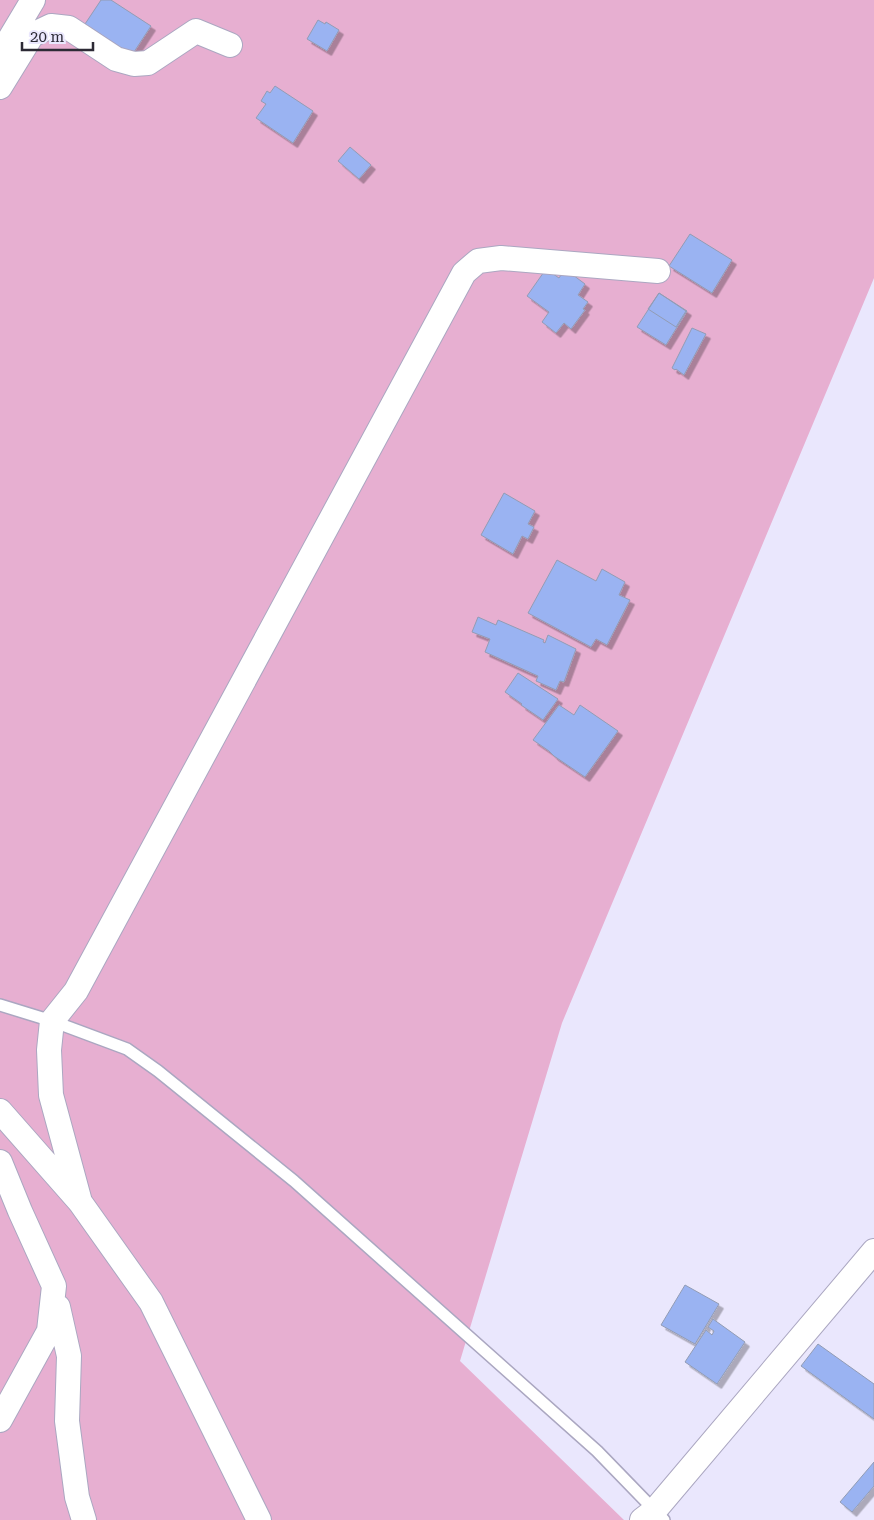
<svg xmlns="http://www.w3.org/2000/svg" width="874" height="1520" viewBox="0 0 874 1520" font-family="'Roboto Serif',serif">
  <style>
    .green { fill: #e7afd1 }
    .building { fill: #9ab3f2; stroke: #929cb4; filter: url(#shadow) }
    .lines { fill: none; stroke-linecap: round; stroke-linejoin: round }
    .service-casing { stroke: #aba7c1; stroke-width: 14 }
    .minor-casing { stroke: #aba7c1; stroke-width: 26 }
    .service { stroke: #fff; stroke-width: 11 }
    .minor { stroke: #fff; stroke-width: 24 }
  </style>
  <defs>
    <filter id="shadow"><feDropShadow dx="4.5" dy="4.5" stdDeviation="0" flood-color="#0004"/></filter>
  </defs>
  <rect width="100%" height="100%" fill="#eae7fd"/>
  <path class="green" d="M0 0H874V278L562 1023 460 1361 624 1520H0Z"/>
  <path class="building" d="M101 0H111L151 26 132 55 85 24Z
    M318 20 325 24 326 22 339 30 327 51 307 39Z
    M275 86 313 111 293 143 256 118 266 104 261 101 267 91 270 93Z
    M350 147 371 165 359 179 338 161Z
    M690 234 732 260 712 293 669 266Z
    M546 269 559 278 565 269 585 284 578 295 588 302 583 309 585 310 571 329 564 323 556 333 542 322 549 312 527 296Z
    M659 293 687 311 666 345 637 327Z
    M659 293 686 311 676 327 648 309Z
    M692 328 706 334 684 375 676 369 675 370 672 368Z
    M504 493 535 511 528 524 534 527 528 539 522 536 513 554 481 535Z
    M557 560 596 581 602 569 625 582 619 595 630 600 607 645 596 639 591 647 528 613Z
    M478 617 496 625 498 620 544 640 543 642 545 643 548 635 576 649 564 682 560 681 556 690 536 681 538 676 485 652 490 639 472 632Z
    M518 673 558 699 543 720 521 705 522 704 505 692Z
    M559 705 574 715 580 705 618 731 585 777 554 756 549 751 533 740Z
    M685 1285 719 1304 695 1344 661 1325Z
    M713 1319 745 1342 717 1384 685 1362 706 1330 712 1335 714 1331 708 1327Z
    M818 1344 874 1384V1419L801 1366Z
    M874 1462V1486L852 1512 840 1502Z"/>
  <g class="lines">
    <g class="service-casing">
      <path id="service" d="M0 1005 52 1021 127 1049 158 1071 294 1181 597 1451 664 1520"/>
    </g>
    <g class="minor-casing">
      <path id="minor" d="M0 55 33 0
        M0 87 32 35 51 26 69 28 116 59 134 64 148 63 196 31 230 45
        M0 1111 80 1202 151 1302 259 1520
        M0 1162 20 1211 54 1286 49 1331 0 1420
        M80 1202 51 1095 49 1050 52 1021 76 991 464 273 478 261 501 258 658 271
        M58 1307 69 1356 67 1421 77 1497 84 1520
        M642 1520 655 1510 874 1251"/>
    </g>
    <use href="#service" class="service"/>
    <use href="#minor" class="minor"/>
  </g>
  <path d="M22 42v8h71v-8" fill="none" stroke="#2c2a35" stroke-width="2.5"/>
  <text x="30" y="42" font-size="15" fill="#2c2a35" stroke="#eae7fd" stroke-width="4" paint-order="stroke">20 m</text>
</svg>
